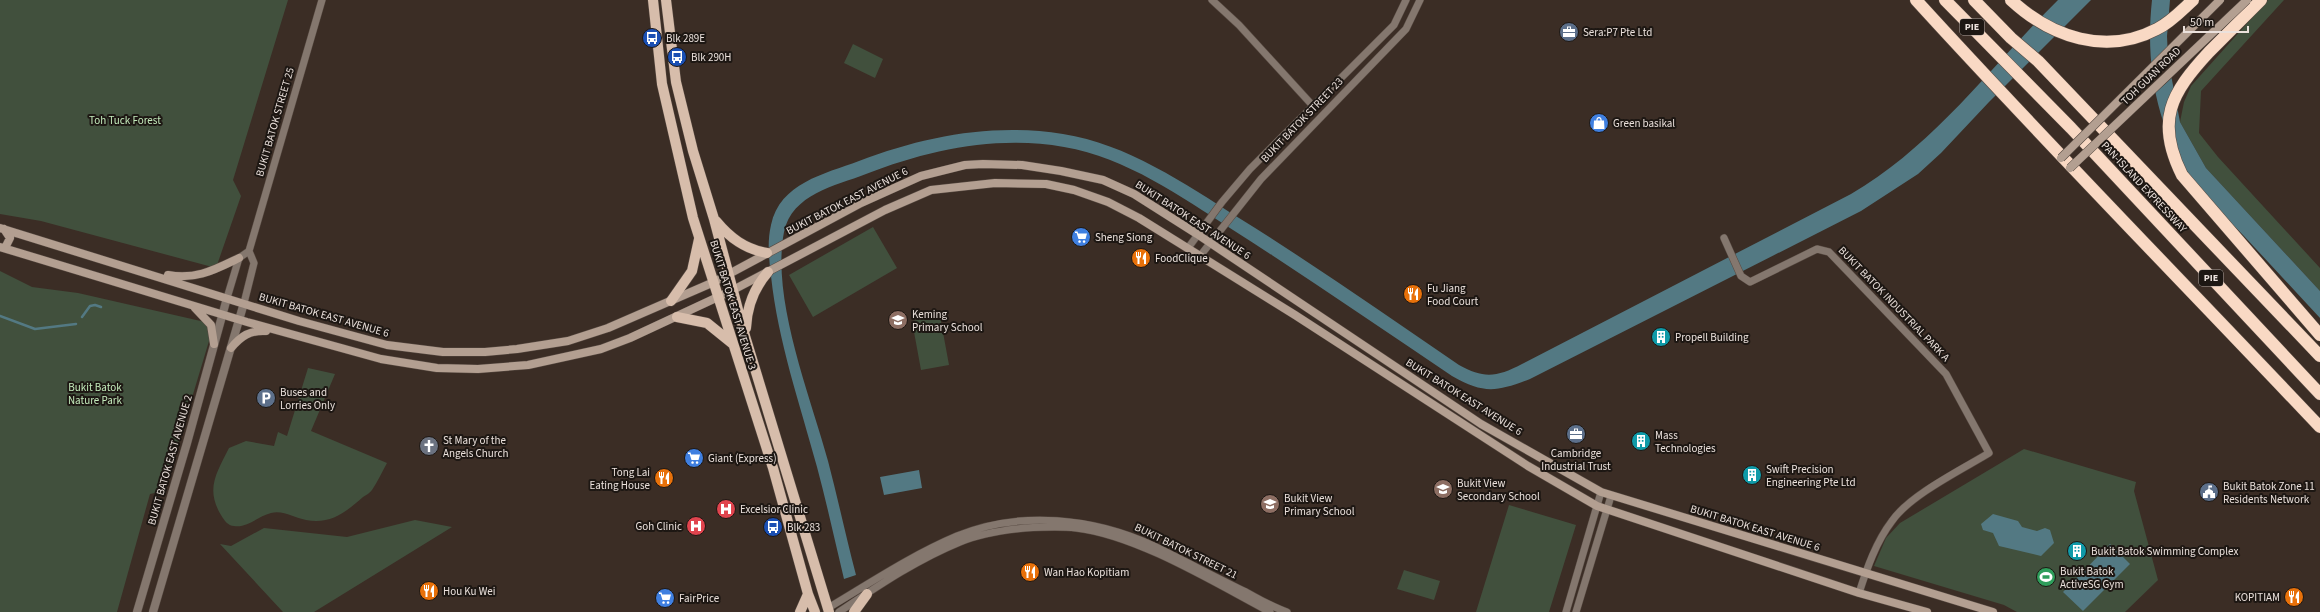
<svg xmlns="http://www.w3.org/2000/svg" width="2320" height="612" viewBox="0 0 2320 612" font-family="'Source Sans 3',sans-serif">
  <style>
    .green { fill: #41503d }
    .water { fill: #537983 }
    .pier { fill: #3b2d25 }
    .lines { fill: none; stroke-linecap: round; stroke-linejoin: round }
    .stream { stroke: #537983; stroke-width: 2.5 }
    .minor-casing { stroke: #574a42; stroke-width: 8 }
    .tertiary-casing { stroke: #574a42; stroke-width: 9 }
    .secondary-casing { stroke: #574a42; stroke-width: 9 }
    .primary-casing { stroke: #574a42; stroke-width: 11 }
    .motorway-casing { stroke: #574a42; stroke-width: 13 }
    .minor { stroke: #84776e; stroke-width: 7 }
    .tertiary { stroke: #84776e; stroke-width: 8 }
    .secondary { stroke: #b39f91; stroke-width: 8 }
    .primary { stroke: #d7bdab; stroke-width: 10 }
    .motorway { stroke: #f9d9c4; stroke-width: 12 }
    .secondary-bridge-casing { stroke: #574a42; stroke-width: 9; stroke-linecap: butt }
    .secondary-bridge { stroke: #b39f91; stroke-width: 8 }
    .labels { text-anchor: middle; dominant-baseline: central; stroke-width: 4; stroke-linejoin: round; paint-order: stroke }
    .shield { fill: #1d1713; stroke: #ada4a0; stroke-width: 1 }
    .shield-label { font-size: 10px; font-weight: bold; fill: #ebe1dc }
    .poi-label { font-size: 11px; fill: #ebe1dc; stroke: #1d1713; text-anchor: start }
    .street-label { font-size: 11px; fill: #ebe1dc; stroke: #1d1713 }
    .park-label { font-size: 11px; fill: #c3eabb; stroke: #1d1713 }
  </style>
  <rect width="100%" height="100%" fill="#3b2d25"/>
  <path class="green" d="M0 0H288L233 180 241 196 216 268 41 221 0 214Z
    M2268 0H2284L2201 91 2199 133 2218 157 2320 268V291L2206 168 2180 122 2184 102 2191 86Z
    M853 44 883 59 875 78 844 63Z
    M873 227 897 268 813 317 789 275Z
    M0 271 32 287 78 293 205 322 212 331 164 491 150 494 117 612H0Z
    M940 316 949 365 921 370 912 321Z
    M308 368 335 374 311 431 387 463C382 472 378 481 372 490 370 493 366 495 363 497 346 512 330 525 306 520 294 518 284 510 271 513 258 516 248 528 234 526 228 526 224 520 221 515 205 489 217 472 229 448L246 441 274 446 278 432 287 436Z
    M2024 449 2136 482 2134 491 2158 580 2125 612H2017L2004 605 1874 566 1886 538 1900 523Z
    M1509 505 1576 525 1549 612H1476Z
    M415 520 452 527 314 612H283L220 544 231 546 264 528 347 537Z
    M1404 570 1440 581 1434 600 1397 589Z"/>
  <path class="water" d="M2058 0H2091L1989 102 1941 153 1918 174 1861 211 1530 379C1496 392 1484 394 1452 376 1379 327 1307 277 1233 230 1180 196 1127 158 1064 147 997 135 928 150 866 174 835 186 792 194 784 232 771 299 810 395 828 461 838 499 846 537 856 575L844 579C835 542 827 504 817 467 800 404 778 342 771 276 769 259 767 242 771 225 780 183 824 174 859 161 925 136 993 123 1063 134 1127 144 1184 183 1239 218 1313 264 1386 315 1459 365 1484 379 1497 377 1522 364L1851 194C1934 146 1991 66 2058 0Z
    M2152 0H2170L2167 36 2168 59 2180 122 2206 168 2320 291V318C2295 291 2269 263 2244 236 2228 219 2210 203 2196 184 2156 131 2145 65 2152 0Z
    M919 470 922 488 884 495 880 477Z
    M1993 514 2018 521 2022 527 2037 531 2045 528 2050 530 2054 543 2041 556 1999 546 1993 533 1983 530 1981 524Z
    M2110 544 2130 564 2083 611 2063 592Z"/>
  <path class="pier" d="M2170 44 2174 76 2153 95 2149 65Z"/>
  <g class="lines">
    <path class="stream" d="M0 316 35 329 76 324
      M82 317 90 306 95 305 101 307"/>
    <g class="minor-casing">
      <path id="minor" d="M1212 0 1239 25 1313 106
        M1724 238 1741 276 1750 282 1817 249 1829 252 1946 374 1989 453C1961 470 1910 495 1892 521 1876 542 1867 568 1859 593
        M1188 248 1222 202 1250 169 1394 25 1406 0
        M1200 256 1261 179 1406 29 1420 0
        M227 298 239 258 249 251 322 0
        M244 303 254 263 249 251
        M828 608C870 583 912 555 957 536 1020 510 1094 518 1154 546 1185 561 1215 577 1246 592 1259 599 1272 607 1287 612
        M839 612C878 586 916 560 960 542 979 534 1004 530 1025 528 1042 527 1059 526 1076 528 1137 535 1215 583 1270 612
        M1566 612 1601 492
        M1576 612 1611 496"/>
    </g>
    <g class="tertiary-casing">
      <path id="tertiary" d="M137 612 187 443 227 298
        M153 612 244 303"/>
    </g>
    <g class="secondary-casing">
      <path id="secondary" d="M0 228 299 321 387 345 443 352H485L517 349 568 341 608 328 714 282 861 203 921 176 965 165 983 164 1022 165 1061 171 1103 180 1134 194 1197 234 1481 424 1601 492 1993 612
        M4 229 10 238 5 248
        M0 247 247 322 381 359 437 368 478 369 528 365 601 349 630 338 733 290 885 210 931 190 995 183 1046 184 1074 190 1108 202 1139 218 1295 315 1528 466 1597 506 1859 593 1927 612
        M168 275C196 280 214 270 239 258
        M195 308 211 325 214 344
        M231 348C241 336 250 330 266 331"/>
    </g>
    <g class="primary-casing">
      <path id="primary" d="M653 0 662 84 693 218 773 468 808 594 815 612
        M666 0 676 82 693 151 714 219 745 336 829 612
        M716 221C730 238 745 249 767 253
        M671 301 692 271 699 239
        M677 317 707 323 733 344
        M746 328C747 306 754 288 768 272
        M800 612 808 594
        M854 612 867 594"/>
    </g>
    <g class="motorway-casing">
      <path id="motorway" d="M1916 0C2048 145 2186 285 2320 427
        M1945 0 2071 128 2320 394
        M1974 0 2011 38 2038 61 2320 356
        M2011 0C2051 37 2106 56 2157 29 2171 22 2182 10 2193 0
        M2261 0C2244 17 2226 35 2209 52 2171 93 2155 121 2182 175L2320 335"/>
    </g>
    <use href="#minor" class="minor"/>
    <use href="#tertiary" class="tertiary"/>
    <use href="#secondary" class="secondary"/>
    <use href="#primary" class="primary"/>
    <use href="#motorway" class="motorway"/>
    <g class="secondary-bridge-casing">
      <path id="secondary-bridge" d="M2061 158 2220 0
        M2070 168 2247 0"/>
    </g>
    <use href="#secondary-bridge" class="secondary-bridge"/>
  </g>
  <defs>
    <g id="office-disc" transform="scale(1)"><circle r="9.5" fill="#5c6f8a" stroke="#1d1713"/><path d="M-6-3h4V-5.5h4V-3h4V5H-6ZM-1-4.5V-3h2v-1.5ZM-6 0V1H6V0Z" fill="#fff"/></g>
    <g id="bus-disc" transform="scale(1)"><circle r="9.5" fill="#1a4fb4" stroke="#1d1713"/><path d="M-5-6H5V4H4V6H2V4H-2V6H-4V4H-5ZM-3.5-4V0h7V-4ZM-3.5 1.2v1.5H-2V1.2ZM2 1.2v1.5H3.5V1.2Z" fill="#fff"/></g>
    <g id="shop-disc" transform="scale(1)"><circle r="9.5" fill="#3f7fe0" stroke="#1d1713"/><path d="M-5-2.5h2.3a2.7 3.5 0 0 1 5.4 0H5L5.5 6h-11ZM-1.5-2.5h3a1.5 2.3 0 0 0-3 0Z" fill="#fff"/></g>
    <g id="supermarket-disc" transform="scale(1)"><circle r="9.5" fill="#3f7fe0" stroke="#1d1713"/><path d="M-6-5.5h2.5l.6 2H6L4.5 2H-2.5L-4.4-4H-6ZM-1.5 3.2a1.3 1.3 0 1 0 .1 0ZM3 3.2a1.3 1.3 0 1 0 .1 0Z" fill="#fff"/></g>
    <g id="restaurant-disc" transform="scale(1)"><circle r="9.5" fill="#e8710a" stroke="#1d1713"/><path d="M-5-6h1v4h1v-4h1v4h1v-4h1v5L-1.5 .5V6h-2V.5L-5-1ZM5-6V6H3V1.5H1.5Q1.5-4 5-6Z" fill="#fff"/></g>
    <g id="school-disc" transform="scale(1)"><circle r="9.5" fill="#8d6e63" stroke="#1d1713"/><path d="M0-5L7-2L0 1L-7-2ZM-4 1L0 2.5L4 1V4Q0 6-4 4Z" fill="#fff"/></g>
    <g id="building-disc" transform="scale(1)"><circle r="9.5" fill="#0f9aa8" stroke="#1d1713"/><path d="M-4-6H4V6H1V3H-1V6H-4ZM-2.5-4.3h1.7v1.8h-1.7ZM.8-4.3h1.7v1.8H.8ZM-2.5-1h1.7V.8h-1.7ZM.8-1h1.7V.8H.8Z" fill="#fff"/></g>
    <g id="parking-disc" transform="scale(1)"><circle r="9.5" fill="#5c6f8a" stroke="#1d1713"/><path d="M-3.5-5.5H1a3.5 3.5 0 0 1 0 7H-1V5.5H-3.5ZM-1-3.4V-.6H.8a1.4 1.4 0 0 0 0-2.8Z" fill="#fff"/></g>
    <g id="church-disc" transform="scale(1)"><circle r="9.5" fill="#6b7280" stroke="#1d1713"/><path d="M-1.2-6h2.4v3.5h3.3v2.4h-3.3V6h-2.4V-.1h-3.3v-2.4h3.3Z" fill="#fff"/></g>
    <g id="civic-disc" transform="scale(1)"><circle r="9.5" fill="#5c6f8a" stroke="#1d1713"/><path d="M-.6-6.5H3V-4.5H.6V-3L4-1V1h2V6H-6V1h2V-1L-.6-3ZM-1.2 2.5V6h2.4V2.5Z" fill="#fff"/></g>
    <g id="hospital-disc" transform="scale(1)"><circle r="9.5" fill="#e0444e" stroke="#1d1713"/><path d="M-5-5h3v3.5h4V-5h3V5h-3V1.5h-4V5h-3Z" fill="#fff"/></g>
    <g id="stadium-disc" transform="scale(1)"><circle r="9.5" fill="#2e9e5b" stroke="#1d1713"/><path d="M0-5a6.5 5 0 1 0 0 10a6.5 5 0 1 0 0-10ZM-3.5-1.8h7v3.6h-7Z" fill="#fff"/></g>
  </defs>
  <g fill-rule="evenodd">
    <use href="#office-disc" x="1569" y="32"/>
    <use href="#bus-disc" x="652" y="38"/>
    <use href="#bus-disc" x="677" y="57"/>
    <use href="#shop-disc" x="1599" y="123"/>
    <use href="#supermarket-disc" x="1081" y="237"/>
    <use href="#restaurant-disc" x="1141" y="258"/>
    <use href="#restaurant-disc" x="1413" y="294"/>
    <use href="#school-disc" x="898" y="320"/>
    <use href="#building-disc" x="1661" y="337"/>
    <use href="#parking-disc" x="266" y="398"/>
    <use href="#office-disc" x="1576" y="434"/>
    <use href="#building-disc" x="1641" y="441"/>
    <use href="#church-disc" x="429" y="446"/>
    <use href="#supermarket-disc" x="694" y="458"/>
    <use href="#building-disc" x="1752" y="475"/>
    <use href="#restaurant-disc" x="664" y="478"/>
    <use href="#school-disc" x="1443" y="489"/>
    <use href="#civic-disc" x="2209" y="492"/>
    <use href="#school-disc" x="1270" y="504"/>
    <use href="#hospital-disc" x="726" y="509"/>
    <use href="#hospital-disc" x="696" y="526"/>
    <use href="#bus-disc" x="773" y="527"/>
    <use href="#building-disc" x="2077" y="551"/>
    <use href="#restaurant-disc" x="1030" y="572"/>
    <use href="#stadium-disc" x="2046" y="577"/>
    <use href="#restaurant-disc" x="429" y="591"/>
    <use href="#restaurant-disc" x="2294" y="597"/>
    <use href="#supermarket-disc" x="665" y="598"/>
  </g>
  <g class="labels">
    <g class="shield">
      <rect x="1960" y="19" width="24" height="16" rx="3"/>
      <rect x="2199" y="270" width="24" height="16" rx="3"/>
    </g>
    <g class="shield-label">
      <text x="1972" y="27">PIE</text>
      <text x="2211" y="278">PIE</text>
    </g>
    <g class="poi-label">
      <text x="1583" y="32">Sera:P7 Pte Ltd</text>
      <text x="666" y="38">Blk 289E</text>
      <text x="691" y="57">Blk 290H</text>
      <text x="1613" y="123">Green basikal</text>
      <text x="1095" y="237">Sheng Siong</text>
      <text x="1155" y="258">FoodClique</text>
      <text x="1427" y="288">Fu Jiang<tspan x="1427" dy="13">Food Court</tspan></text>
      <text x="912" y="314">Keming<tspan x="912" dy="13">Primary School</tspan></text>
      <text x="1675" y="337">Propell Building</text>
      <text x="280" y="392">Buses and<tspan x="280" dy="13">Lorries Only</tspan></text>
      <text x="1655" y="435">Mass<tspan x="1655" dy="13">Technologies</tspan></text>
      <text x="443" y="440">St Mary of the<tspan x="443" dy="13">Angels Church</tspan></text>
      <text x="1576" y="453" text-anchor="middle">Cambridge<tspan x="1576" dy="13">Industrial Trust</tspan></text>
      <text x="708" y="458">Giant (Express)</text>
      <text x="1766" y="469">Swift Precision<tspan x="1766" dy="13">Engineering Pte Ltd</tspan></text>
      <text x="650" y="472" text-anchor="end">Tong Lai<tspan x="650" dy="13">Eating House</tspan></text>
      <text x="1457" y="483">Bukit View<tspan x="1457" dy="13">Secondary School</tspan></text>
      <text x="2223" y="486">Bukit Batok Zone 11<tspan x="2223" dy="13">Residents Network</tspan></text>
      <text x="1284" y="498">Bukit View<tspan x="1284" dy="13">Primary School</tspan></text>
      <text x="740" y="509">Excelsior Clinic</text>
      <text x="682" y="526" text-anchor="end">Goh Clinic</text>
      <text x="787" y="527">Blk 283</text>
      <text x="2091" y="551">Bukit Batok Swimming Complex</text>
      <text x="2060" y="571">Bukit Batok<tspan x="2060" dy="13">ActiveSG Gym</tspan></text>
      <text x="1044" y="572">Wan Hao Kopitiam</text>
      <text x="443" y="591">Hou Ku Wei</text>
      <text x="2280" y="597" text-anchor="end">KOPITIAM</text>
      <text x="679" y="598">FairPrice</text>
    </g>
    <g class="street-label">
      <text transform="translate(2151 76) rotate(-44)">TOH GUAN ROAD</text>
      <text transform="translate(1302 120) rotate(-46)">BUKIT BATOK STREET 23</text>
      <text transform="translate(275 122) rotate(-74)">BUKIT BATOK STREET 25</text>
      <text transform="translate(2144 187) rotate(47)">PAN-ISLAND EXPRESSWAY</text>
      <text transform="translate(847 201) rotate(-27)">BUKIT BATOK EAST AVENUE 6</text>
      <text transform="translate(1193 220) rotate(33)">BUKIT BATOK EAST AVENUE 6</text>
      <text transform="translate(1894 304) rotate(46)">BUKIT BATOK INDUSTRIAL PARK A</text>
      <text transform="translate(733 305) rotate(73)">BUKIT BATOK EAST AVENUE 3</text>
      <text transform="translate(324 315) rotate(16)">BUKIT BATOK EAST AVENUE 6</text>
      <text transform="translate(1464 397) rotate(32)">BUKIT BATOK EAST AVENUE 6</text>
      <text transform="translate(170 460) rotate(-74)">BUKIT BATOK EAST AVENUE 2</text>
      <text transform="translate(1755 528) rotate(17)">BUKIT BATOK EAST AVENUE 6</text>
      <text transform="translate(1186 551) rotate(26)">BUKIT BATOK STREET 21</text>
    </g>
    <g class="park-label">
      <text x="125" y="120">Toh Tuck Forest</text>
      <text x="95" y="387">Bukit Batok<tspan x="95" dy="13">Nature Park</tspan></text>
    </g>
  </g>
  <path d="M2184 26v6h64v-6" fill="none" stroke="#ebe1dc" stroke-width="2"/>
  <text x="2190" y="26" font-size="12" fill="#ebe1dc" stroke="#1d1713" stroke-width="3" paint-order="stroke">50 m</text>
</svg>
